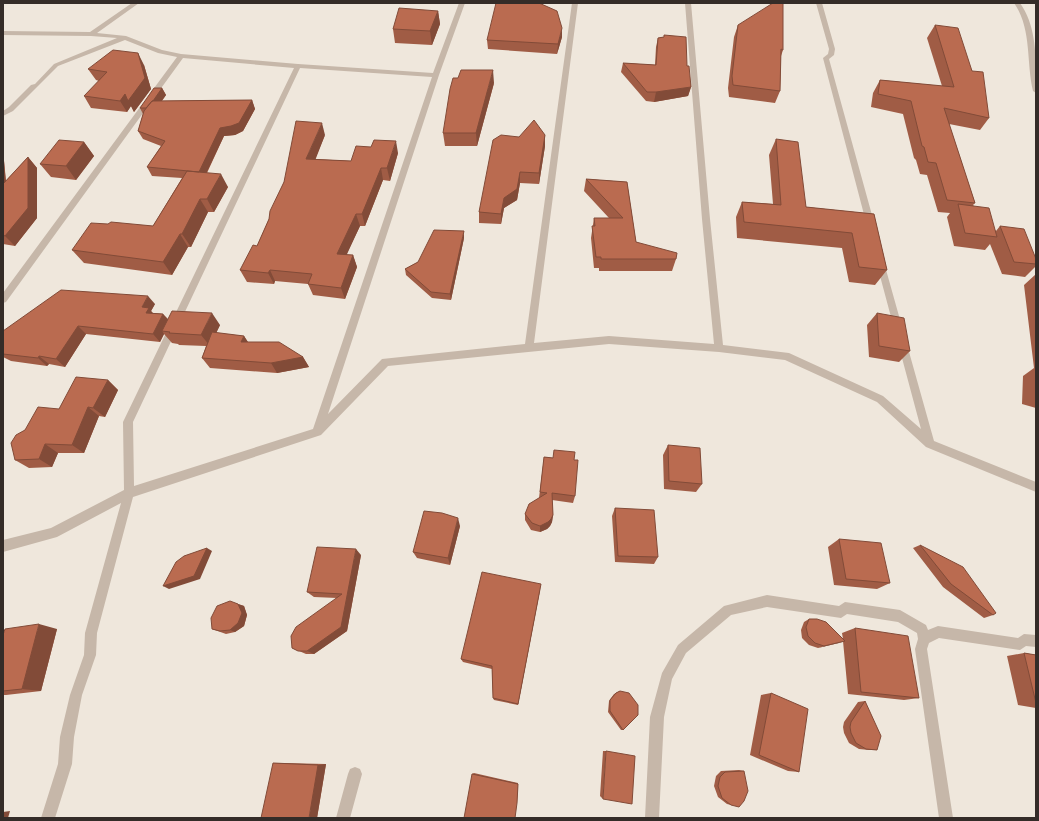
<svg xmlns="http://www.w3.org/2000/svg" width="1039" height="821" viewBox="0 0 1039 821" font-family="'Golos Text',sans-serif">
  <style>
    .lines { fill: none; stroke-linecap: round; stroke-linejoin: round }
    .street { fill: #c6b7a9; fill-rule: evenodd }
    .wall { fill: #a05c45 }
    .shaded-wall { fill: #824b38 }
    .building { fill: #ba6b50; stroke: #824b38 }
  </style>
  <rect width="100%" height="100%" fill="#efe7dc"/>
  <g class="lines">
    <path class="street" d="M132 3H139L97 33 126 36 162 50 181 54 298 64 433 73 459 3H465L439 75 328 414 382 359 525 344 572 3H578L534 343 609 336 714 344 702 219 685 3H691L710 219 723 345 789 353 883 396 921 429 876 261 877 259H883L934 441 1036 482V492L926 447 877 402 785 360 719 352 609 344 388 366 321 435 133 497 97 633 96 655 82 695 74 737 72 764 55 818H41L58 764 60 737 70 695 84 655 85 633 121 503 57 537 3 552V540L51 528 124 490 123 422 294 68 183 58 6 302 3 303V293L177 57 158 53 125 40 58 66 13 111 3 116V111L9 107 31 85 35 84 54 64 117 38 91 36 3 35V31L90 32ZM300 68 432 77 313 429 134 486 133 422Z
      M816 3H822L835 49 834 55 829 59 875 226 871 229 867 226 823 58 828 54 829 49Z
      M1014 3H1020C1038 28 1036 64 1036 93L1033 91C1026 61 1032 29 1014 3Z
      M767 595 839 606 845 602 900 610 926 625 928 630 938 626 1018 638 1024 634 1036 635V647L1026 646 1020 650 939 638 929 643 927 649 953 818H939L915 649 918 639 917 633 898 622 847 614 841 618 767 607 731 615 686 653 672 679 664 717 659 818H645L650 717 662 673 678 645 724 606Z
      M355 767 360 769 362 774 350 818H336L348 774 350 769Z"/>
  </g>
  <path class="wall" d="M438 11 440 24 432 45 395 43 393 29Z
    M738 25 783 50 781 56 780 91 775 103 729 97 728 88 734 37Z
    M935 25 972 71 989 118 980 130 949 124 975 203 973 205 996 231 1000 226 1036 259V266L1025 277 1002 274 990 244 985 250 954 246 947 217 950 213 938 212 927 175 920 174 916 160 914 158 903 114 871 107 873 93 880 80 942 86 927 38Z
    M664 35 687 66 691 87 688 96 654 102 646 101 621 72 623 63 655 65 656 47 658 38 664 37Z
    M562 37 557 54 488 49 487 40Z
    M144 65 151 89 134 112 131 106 127 112 91 108 84 96 99 81 96 80 88 69Z
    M494 83 477 146H445L443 133Z
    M162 88 166 95 162 101 252 100 255 109 243 131 235 135 224 136 207 173 228 187 214 212H208L191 247H188L172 275 84 263 72 250 108 224 153 226 182 178 152 176 147 167 161 146 143 139 138 131 143 114 140 108Z
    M325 135 315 159 351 161 398 153 390 181 383 180 365 226H360L346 255H353L357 267 345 299 313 295 308 284 275 281 274 284 247 282 240 270 257 246 269 219 284 182Z
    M545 135V146L539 184 520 183 517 200 504 208 501 224 479 223V212L519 137Z
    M776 139 806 207 874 214 887 270 875 285 849 282 842 248 737 238 736 217 742 202 773 204 769 155Z
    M84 142 94 156 76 180 51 177 40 164Z
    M3 150 6 181 28 157 37 168V218L15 246 3 244Z
    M586 179 627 182 636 242 676 259 672 271H599V268H594L591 238 594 218H609L584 191Z
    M464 238 451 300 432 298 406 275 405 269Z
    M1036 274V408L1022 404 1023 376 1034 368 1024 285Z
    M155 304 151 311 153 313 163 314 168 319 220 325 216 333 244 336 248 342 303 357 309 367 277 373 210 368 202 358 206 346 179 345 178 344 172 343 164 334 160 342 86 334 65 367 49 364 47 366 11 361 3 357V331Z
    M877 313 910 351 899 362 869 357 867 325Z
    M108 380 118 390 105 417 99 416 84 453H58L52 467 29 468 15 460 25 430 59 409Z
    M668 445 702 484 696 492 664 489 663 455Z
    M544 457 574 460 575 496 573 503 552 500 553 515 552 522 550 526 547 529 540 532 531 530 525 520V514L539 498Z
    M615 508 658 557 654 564 615 562 612 516Z
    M460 526 450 565 417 558 413 552Z
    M839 539 890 583 877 589 834 585 828 547Z
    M920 545 993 615 984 618 943 587 913 548Z
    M361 555 347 631 314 654H306L292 648 337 598 314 597 307 592Z
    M540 590 518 705 494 700 493 698 492 669 463 662 461 659Z
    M238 604 244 606 247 615 244 626 235 632 226 634 212 629Z
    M809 619 843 639 842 633 855 628 919 698 904 700 848 694 843 641 818 648 809 645 802 638 801 630 804 622Z
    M57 629 41 691 6 695H3V635Z
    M1024 653 1036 655V708L1018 705 1007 656Z
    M620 691 623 730H621L608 712 609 701 614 694Z
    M771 693 799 772 788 771 750 755 761 695Z
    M865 701 877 750H869L859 749 849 743 844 733 843 727 844 722 858 702Z
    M603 751H606L603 799 600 796Z
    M273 763H283L326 764 317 818Z
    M739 770 744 771 731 805 727 804 718 797 714 786 716 776 721 771Z
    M474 773 518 783 517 803 472 774Z"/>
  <path class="shaded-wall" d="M438 11 440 24 432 45 430 31Z
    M562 28V37L557 54 558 44Z
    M138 53 144 65 151 89 134 112 131 106 127 112 120 101Z
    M493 70 494 83 477 146 476 133Z
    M691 87 688 96 654 102 656 92Z
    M162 88 166 95 151 115 147 109Z
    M252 100 255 109 243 131 235 135 224 136 203 180 199 172 220 128Z
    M322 123 325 135 311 171 306 159Z
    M545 135V146L539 184V173Z
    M396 141 398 153 390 181 387 168Z
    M84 142 94 156 76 180 66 166Z
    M3 150 7 195 3 191Z
    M28 157 37 168V218L15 246 5 236Z
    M381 168 383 180 365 226 362 214Z
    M520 172V183L517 200 504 208 501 224V214L504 198Z
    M221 174 228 187 214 212 207 199Z
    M200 199 208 212 191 247 182 234Z
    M356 214 360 226 342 265 337 254Z
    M464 231V238L451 300 450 294Z
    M180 234 188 247 172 275 163 262Z
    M353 255 357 267 345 299 341 288Z
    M270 270 275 281 274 284 268 273Z
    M148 296 155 304 151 311 155 316 146 313 142 307Z
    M212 313 220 325 210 346 201 335Z
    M163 314 170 322 162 331 164 334 160 342 153 334Z
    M78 326 86 334 65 367 56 359Z
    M244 336 251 347 241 342Z
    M39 356 49 364 47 366 38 358Z
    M303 357 309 367 277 373 271 363Z
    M108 380 118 390 105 417 93 408Z
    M88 407 99 416 84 453 72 445Z
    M45 444 58 453 52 467 39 459Z
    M553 515 552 522 550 526 547 529 540 532V526Z
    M458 518 460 526 450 565 448 558Z
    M207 548 212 551 200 579 169 589 163 586Z
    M356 549 361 555 347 631 314 654 307 651 341 627Z
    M541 584 540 590 518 705V704Z
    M238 604 244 606 247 615 244 626 235 632 230 630Z
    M39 624 57 629 41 691 22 689Z
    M845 641 839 643 818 648 824 646Z
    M326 764 317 818H309L318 765Z
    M10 811 8 818H3V812Z"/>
  <path class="building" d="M496 3H539L557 11 562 28 558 44 487 40Z
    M773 3H783V50L781 49 780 91 733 85 732 76 738 25Z
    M399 8 438 11 430 31 393 29Z
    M935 25 958 28 972 71 983 72 989 118 944 108 975 203 947 200 936 163 928 162 924 147 922 146 911 101 878 94 880 80 954 87Z
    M664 35 686 37 687 66H689L691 87 656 92H647L623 63 656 65 658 38 664 37Z
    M113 50 138 53 145 78 128 101 125 94 120 101 84 96 107 72 88 69Z
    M461 70H493L476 133H443L450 89 453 78H458Z
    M154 88H162L153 101H152L146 108H140Z
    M252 100 239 123 231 126 220 128 199 172 147 167 165 141 138 131 144 111 152 101Z
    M534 120 545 135 539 173 520 172 517 189 504 198 501 214 479 212 493 140 501 135 519 137Z
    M296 121 322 123 306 159 351 161 356 146 371 147 374 140 396 141 387 168H381L362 214H356L337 254 353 255 341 288 308 284 312 274 270 270 268 273 240 270 253 245 257 246 269 219 270 211 284 182Z
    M776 139 798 142 806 207 874 214 887 270 859 267 852 233 744 222 742 202 781 205Z
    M59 140 84 142 66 166 40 164Z
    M28 157V208L5 236 3 235V184Z
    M187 171 221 174 207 199H200L182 234H180L163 262 72 250 91 223 108 224 111 222 153 226Z
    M586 179 627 182 636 242 677 253 676 259H601V257H596L592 226H595L594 218H623Z
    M958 204 989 208 997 237 965 233Z
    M1000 226 1024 229 1036 259V264L1014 262Z
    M434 230 464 231 450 294 431 292 405 269 418 262Z
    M61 290 148 296 142 307 149 308 146 313 163 314 153 334 78 326 56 359 39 356 38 358 3 354V331Z
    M172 311 212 313 201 335 169 333 170 332 162 331Z
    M877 313 904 318 910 351 879 346Z
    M212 332 244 336 241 342H279L303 357 271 363 202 358Z
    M76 377 108 380 93 408 88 407 72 445 45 444 39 459 15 460 11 443 16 435 25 430 38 407 59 409Z
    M668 445 700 448 702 484 669 481Z
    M554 450 575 452 574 460H578L575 496 552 493 553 515 551 519 548 522 540 526 532 523 525 514 529 504 547 493 540 492 544 457 553 458Z
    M615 508 654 510 658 557 618 556Z
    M424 511 442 513 458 518 448 558 413 552Z
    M839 539 881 543 890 583 846 579Z
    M920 545 963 567 996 613 993 615 951 584Z
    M317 547 356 549 341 627 307 651H298L292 648 291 636 296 627 342 594 307 592Z
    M207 548 194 576 163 586 176 562 184 556Z
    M482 572 541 584 518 704 493 698 492 666 461 659Z
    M230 601 238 604 242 613 238 623 230 630 220 631 212 629 211 618 217 606Z
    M809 619H817L826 622 845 641 824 646 815 643 808 636 806 627Z
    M39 624 22 689 3 691V635L5 629Z
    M855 628 908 636 919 698 861 692Z
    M1024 653 1036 655V703Z
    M620 691 629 693 638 705V715L623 730 610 711V700L616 693Z
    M771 693 808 709 799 772 759 755Z
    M865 701 881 736 877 750 866 749 856 743 851 733 850 727 851 722Z
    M606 751 635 756 632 804 603 799Z
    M273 763 318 765 309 818H261Z
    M744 771 748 791 744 801 739 807 731 805 722 798 718 786 720 777 725 772Z
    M472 774 518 784 517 803 515 818H464Z"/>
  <rect width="1039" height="821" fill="none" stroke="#342c28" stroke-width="8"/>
</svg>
